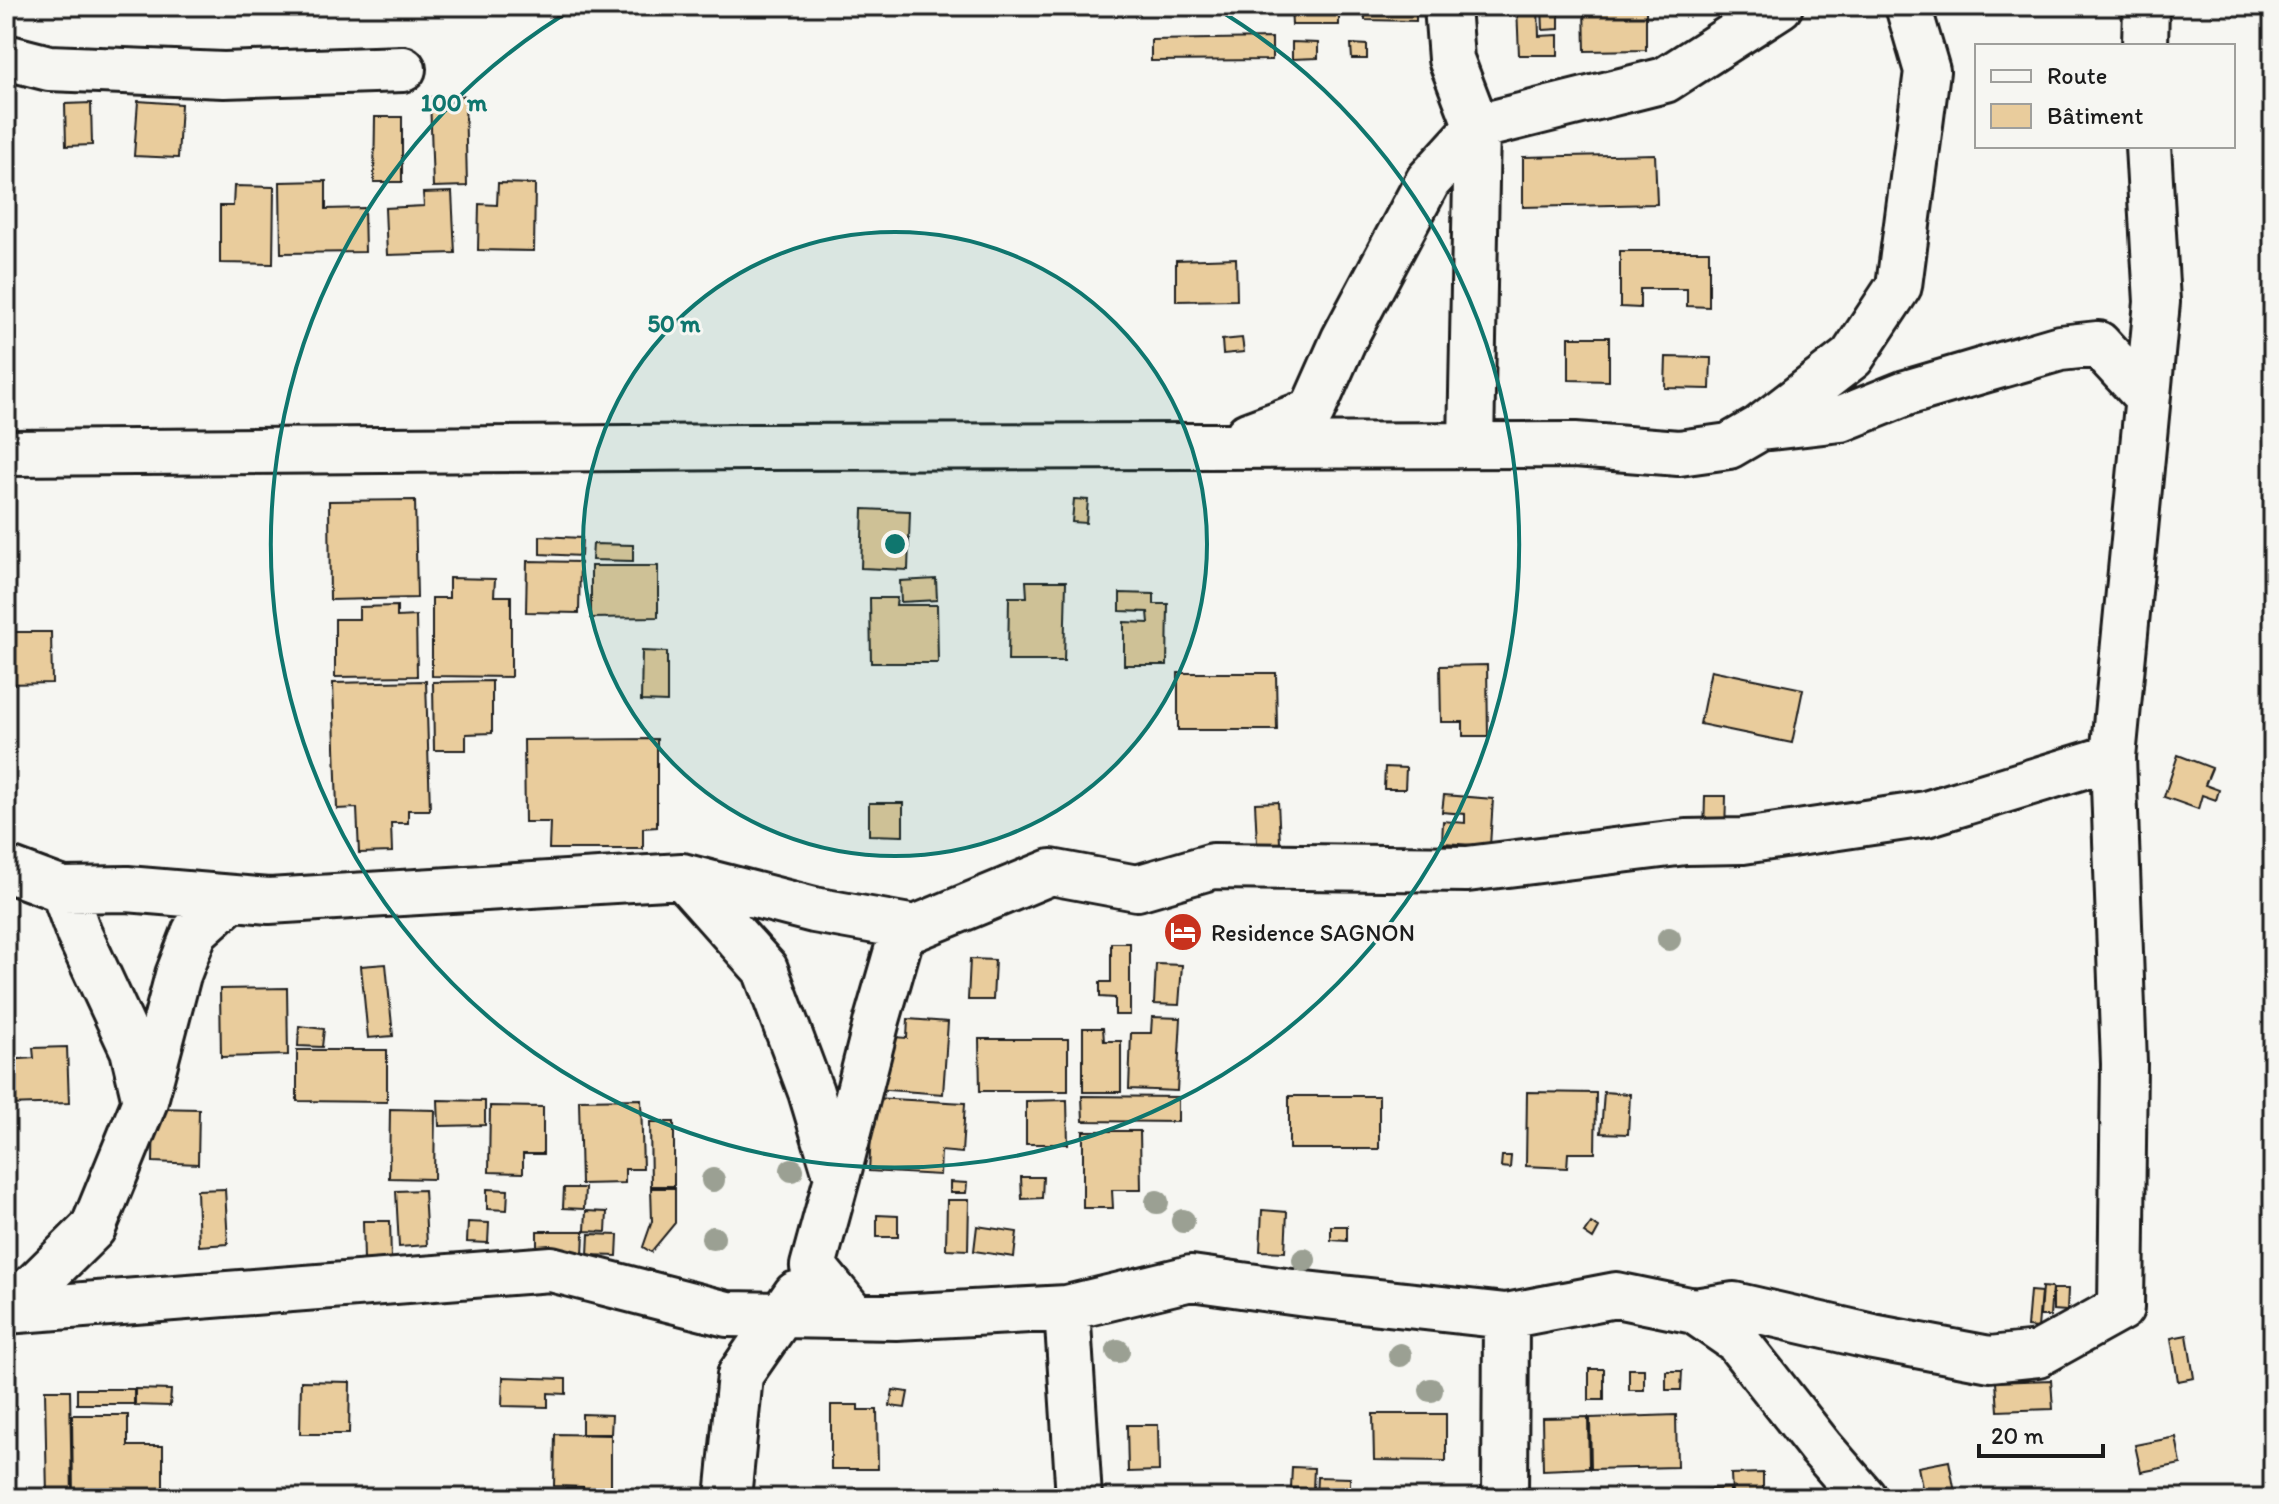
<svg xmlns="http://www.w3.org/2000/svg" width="2279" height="1504" viewBox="0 0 2279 1504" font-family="Itim,sans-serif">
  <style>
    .building { fill: #e9cc9c; stroke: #1c1c1c; stroke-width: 2 }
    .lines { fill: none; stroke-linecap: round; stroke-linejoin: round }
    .street-casing { stroke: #1c1c1c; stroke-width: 50 }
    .street { stroke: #f6f6f2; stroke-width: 44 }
    .tree { fill: #9ba093 }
    .ring { fill: none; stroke: #0f766e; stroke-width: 4 }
    .labels { text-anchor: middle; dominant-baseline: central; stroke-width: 6; stroke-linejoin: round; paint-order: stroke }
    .poi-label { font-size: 24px; fill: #1c1c1c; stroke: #f6f6f2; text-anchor: start }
    .centre { fill: #0f766e; stroke: #f6f6f2; stroke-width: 4 }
    .ring-label { font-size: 24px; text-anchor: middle; font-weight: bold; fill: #0f766e; stroke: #f6f6f2; stroke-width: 6; stroke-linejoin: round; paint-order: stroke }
  </style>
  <rect width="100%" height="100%" fill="#f6f6f2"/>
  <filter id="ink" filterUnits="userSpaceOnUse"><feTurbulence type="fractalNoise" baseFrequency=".0125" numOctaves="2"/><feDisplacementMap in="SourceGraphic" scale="16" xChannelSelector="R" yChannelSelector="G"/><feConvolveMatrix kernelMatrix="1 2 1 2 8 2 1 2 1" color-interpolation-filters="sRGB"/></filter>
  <g filter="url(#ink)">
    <path class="building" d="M1201 6H1279V13H1201Z
      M1291 6H1339V25H1292Z
      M1365 6H1416V21L1365 20Z
      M1517 6H1538L1539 36 1558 35V55H1519Z
      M1542 6H1559V29L1543 30Z
      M1584 6H1646V50L1585 51Z
      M1272 38V60L1151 61V40Z
      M1292 42 1318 43V58L1292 59Z
      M1351 44 1367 45V59H1352Z
      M465 96 467 186 433 187 430 97Z
      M138 101 181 104 178 158 134 156Z
      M91 103 92 145 66 146 65 104Z
      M375 117H402V182H374Z
      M1655 154 1657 204 1523 207V157Z
      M326 181V209L364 208 365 252 281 253 280 182Z
      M498 183 535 184 534 251 478 250 479 204 497 205Z
      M234 186 274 187 273 264 220 263V206H233Z
      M452 192 455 253 387 255 385 208 424 206 423 193Z
      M1620 251H1709V307L1687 306V289H1640V308L1620 307Z
      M1236 258 1237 300 1176 301V260Z
      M1569 337H1609V381L1569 380Z
      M1242 338 1244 352 1223 354 1222 340Z
      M1666 357 1711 358 1710 389 1665 388Z
      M1074 499 1088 500 1086 523 1072 522Z
      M415 500 417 598 330 600 329 501Z
      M863 509 910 511 908 570 861 568Z
      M540 536 582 538 581 556 540 554Z
      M593 544 633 545V561L592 560Z
      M527 561 580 562 579 613 526 612Z
      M591 566H658V617L591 618Z
      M449 578 495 579 494 596H511V677L432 676V598H449Z
      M936 579 937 600 901 602 900 581Z
      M1026 581H1066L1064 661H1008L1009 597H1027Z
      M1120 593 1154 594V604H1168L1167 665H1124V622L1149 623 1148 612 1120 611Z
      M870 598H897L896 605H937L938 663H871Z
      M397 606V617L416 616 417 676 335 677V619H359V607Z
      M6 632H51L52 683 6 684Z
      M642 651 667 652V702L641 701Z
      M1487 665 1488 736H1463V722H1441L1440 666Z
      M1711 670 1803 689 1792 743 1700 724Z
      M1178 673H1276L1277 730H1178Z
      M426 681 430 810H408V823H391L392 852 359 853 357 808 337 809 333 683Z
      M492 681V733L466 734V750H434L433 682Z
      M657 739V827L643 828V849H549L550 822H525L524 740Z
      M2178 755 2212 768 2205 785 2219 790 2216 800 2202 795 2198 809 2164 797Z
      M1385 767 1406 768 1405 789H1384Z
      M1444 795 1493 799 1490 846 1442 843 1443 821 1465 823V814L1442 812Z
      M1705 796H1726L1725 834H1704Z
      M1278 802 1280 843H1257L1255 803Z
      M869 803H903V836L869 835Z
      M1111 943H1130V1015H1115V998L1100 997V982H1111Z
      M970 959 995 960 993 1000H968Z
      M386 964 393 1036 368 1038 361 966Z
      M1156 964 1182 965 1179 1005 1154 1004Z
      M287 988 288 1055 221 1057 220 989Z
      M1152 1017 1181 1018 1177 1091 1129 1089 1131 1033H1151Z
      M908 1019 948 1022 943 1094 874 1089 878 1036 907 1038Z
      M299 1026 324 1029 322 1047 298 1046Z
      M1083 1028H1103L1104 1041H1121V1092H1083Z
      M979 1039H1068V1091H980Z
      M67 1047 69 1103 7 1105 6 1060 34 1058 33 1048Z
      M297 1050H387V1102L297 1101Z
      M1527 1092 1596 1093 1595 1153H1568L1567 1168 1526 1166Z
      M1604 1092 1630 1094 1628 1134 1601 1133Z
      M1082 1096 1178 1097V1122L1083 1121Z
      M1289 1096H1379V1149H1289Z
      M873 1098 965 1103 962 1153 941 1151 940 1175 869 1171Z
      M641 1099 643 1169H625V1183L581 1184 579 1100Z
      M438 1100 485 1101V1125L439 1126Z
      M1067 1100 1068 1144H1026V1101Z
      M490 1106 543 1107V1154H523V1173L489 1172Z
      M154 1108 199 1109 198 1164 153 1162Z
      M390 1109 435 1110 434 1179 389 1178Z
      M650 1122H674V1186H651Z
      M1083 1131H1140L1141 1190H1112L1113 1208H1083Z
      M1502 1156H1511L1510 1168 1501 1167Z
      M1021 1177H1043L1042 1198 1022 1199Z
      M950 1182 967 1183 966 1193H950Z
      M564 1188H585L584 1209 563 1208Z
      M651 1188H675V1223L651 1252 643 1247 652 1221Z
      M225 1189 228 1244 199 1246 197 1190Z
      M487 1189 508 1190 507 1210 487 1209Z
      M424 1190 427 1245 399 1247 396 1191Z
      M947 1200H969L968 1250 946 1249Z
      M1262 1210 1287 1212 1285 1252 1260 1251Z
      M586 1211 607 1212 606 1232 585 1231Z
      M877 1215 898 1216V1237H877Z
      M363 1221H390L391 1259 364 1260Z
      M468 1222 489 1223 488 1243 467 1242Z
      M1591 1223 1599 1228 1593 1239 1584 1233Z
      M977 1226 1017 1232 1014 1257 974 1251Z
      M1331 1226H1347V1241L1331 1240Z
      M537 1231H584L583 1256H537Z
      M589 1234 618 1235 617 1256 588 1255Z
      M2042 1287 2052 1288 2050 1316H2040Z
      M2053 1289H2068L2067 1311 2053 1310Z
      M2030 1291 2041 1292 2038 1328 2027 1327Z
      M2187 1335 2194 1378 2178 1381 2171 1338Z
      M1589 1369H1604V1400H1589Z
      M1629 1369H1644V1390H1629Z
      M1666 1371H1682L1681 1390H1666Z
      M503 1377 566 1379V1394L548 1393V1407L502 1406Z
      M2051 1380 2053 1409 1998 1411 1996 1382Z
      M301 1381 350 1382 349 1434H300Z
      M77 1389H134V1404H77Z
      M135 1389 171 1390 170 1406 135 1405Z
      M45 1390H70L72 1498H47Z
      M893 1390 908 1392 905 1408 890 1406Z
      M831 1405H858V1410H877L878 1469H831Z
      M582 1414 612 1415 611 1434H582Z
      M1373 1414H1446V1461L1374 1460Z
      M72 1415H128V1446H163V1498H73Z
      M1676 1415 1677 1467 1591 1469 1590 1418Z
      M1588 1417 1589 1468 1543 1470 1542 1418Z
      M1127 1425H1158L1159 1471 1128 1472Z
      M555 1434 611 1435V1498H583V1487L554 1486Z
      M2176 1437 2181 1464 2141 1472 2135 1445Z
      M1949 1461 1956 1498H1924L1918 1467Z
      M1292 1467 1314 1468 1313 1489 1291 1488Z
      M1763 1473V1492L1732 1493 1731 1474Z
      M1317 1477 1350 1478V1498H1316Z
      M1730 1488V1496L1760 1495V1498H1694V1490Z
      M555 1491H578L579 1498H555Z
      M1974 1492 1997 1494 1996 1498H1973Z"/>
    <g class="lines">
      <g class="street-casing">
        <path id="street" d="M2145 46 2146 6
          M6 57 49 68 224 75 403 69
          M1760 428 1841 419 1906 393 1984 370 2060 348 2098 344 2147 397
          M1248 435 1312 411 1344 339 1428 181 1477 127 1451 59 1447 6
          M1471 445 1477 127 1665 80 1780 6
          M6 453 754 447 1575 445 1679 453 1729 446 1760 428 1852 357 1899 286 1927 71 1908 6
          M6 872 12 871 63 890 127 889 269 901 682 876 765 969 811 1092 837 1178 813 1266 854 1316
          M682 876 814 910 915 928 1051 872 1137 888 1213 866 1467 869 1686 842 1743 841 1926 814 2113 757
          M63 890 79 934 133 1050 145 1101 178 975 195 931 232 898
          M837 1178 877 1020 904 926
          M1067 1308 1079 1498
          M6 1311 551 1269 727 1314 896 1317 1067 1308 1191 1278 1306 1294 1506 1316 1616 1295 1694 1311 1736 1340 1821 1448 1864 1498
          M9 1311 93 1228 145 1101
          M1694 1311 1734 1305 1873 1337 1990 1359 2038 1354 2121 1308 2124 1064 2113 757 2157 302 2148 146
          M728 1498 740 1375 796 1294
          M1505 1498 1506 1316"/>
      </g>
      <use href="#street" class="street"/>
    </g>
    <g class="tree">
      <circle cx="1669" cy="939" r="12"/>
      <circle cx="792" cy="1170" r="12"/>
      <circle cx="713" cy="1180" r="12"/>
      <circle cx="1157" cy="1202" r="12"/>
      <circle cx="1183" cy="1221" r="12"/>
      <circle cx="713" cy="1238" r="12"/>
      <circle cx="1304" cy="1260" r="12"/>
      <circle cx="1118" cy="1351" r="12"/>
      <circle cx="1400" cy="1355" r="12"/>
      <circle cx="1431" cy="1390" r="12"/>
    </g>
  </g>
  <circle cx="895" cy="544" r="312" fill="#0f766e" fill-opacity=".12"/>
  <g class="ring">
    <circle cx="895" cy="544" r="312"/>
    <path d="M1212 6A624 624 0 1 1 578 6"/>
  </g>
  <defs>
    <g id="hotel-disc" transform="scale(2)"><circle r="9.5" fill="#c8321e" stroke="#f6f6f2"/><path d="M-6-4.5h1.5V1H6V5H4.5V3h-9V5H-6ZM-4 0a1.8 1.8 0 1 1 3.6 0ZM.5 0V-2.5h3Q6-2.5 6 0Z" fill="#fff"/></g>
  </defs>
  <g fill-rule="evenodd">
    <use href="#hotel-disc" x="1183" y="932"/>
  </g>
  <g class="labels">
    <g class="poi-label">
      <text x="1211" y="932">Residence SAGNON</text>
    </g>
  </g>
  <circle cx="895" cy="544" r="12" class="centre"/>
  <g class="ring-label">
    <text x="454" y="111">100 m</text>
    <text x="674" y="332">50 m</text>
  </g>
  <rect width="2279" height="1504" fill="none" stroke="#f6f6f2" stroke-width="32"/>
  <rect x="16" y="16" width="2247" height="1472" fill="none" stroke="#1c1c1c" stroke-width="3" filter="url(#ink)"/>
  <rect x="1975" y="44" width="260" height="104" fill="#f6f6f2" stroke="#9f9f9c" stroke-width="2"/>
  <rect x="1991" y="70" width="40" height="12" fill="#f6f6f2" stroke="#9f9f9c" stroke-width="2"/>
  <text x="2047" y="84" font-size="24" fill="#1c1c1c">Route</text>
  <rect x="1991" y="104" width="40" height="24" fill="#e9cc9c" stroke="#9f9f9c" stroke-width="2"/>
  <text x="2047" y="124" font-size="24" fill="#1c1c1c">Bâtiment</text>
  <path d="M1979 1444v12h124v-12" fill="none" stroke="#1c1c1c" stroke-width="4"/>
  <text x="1991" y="1444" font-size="24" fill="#1c1c1c" stroke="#f6f6f2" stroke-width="6" paint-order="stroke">20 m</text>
</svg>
